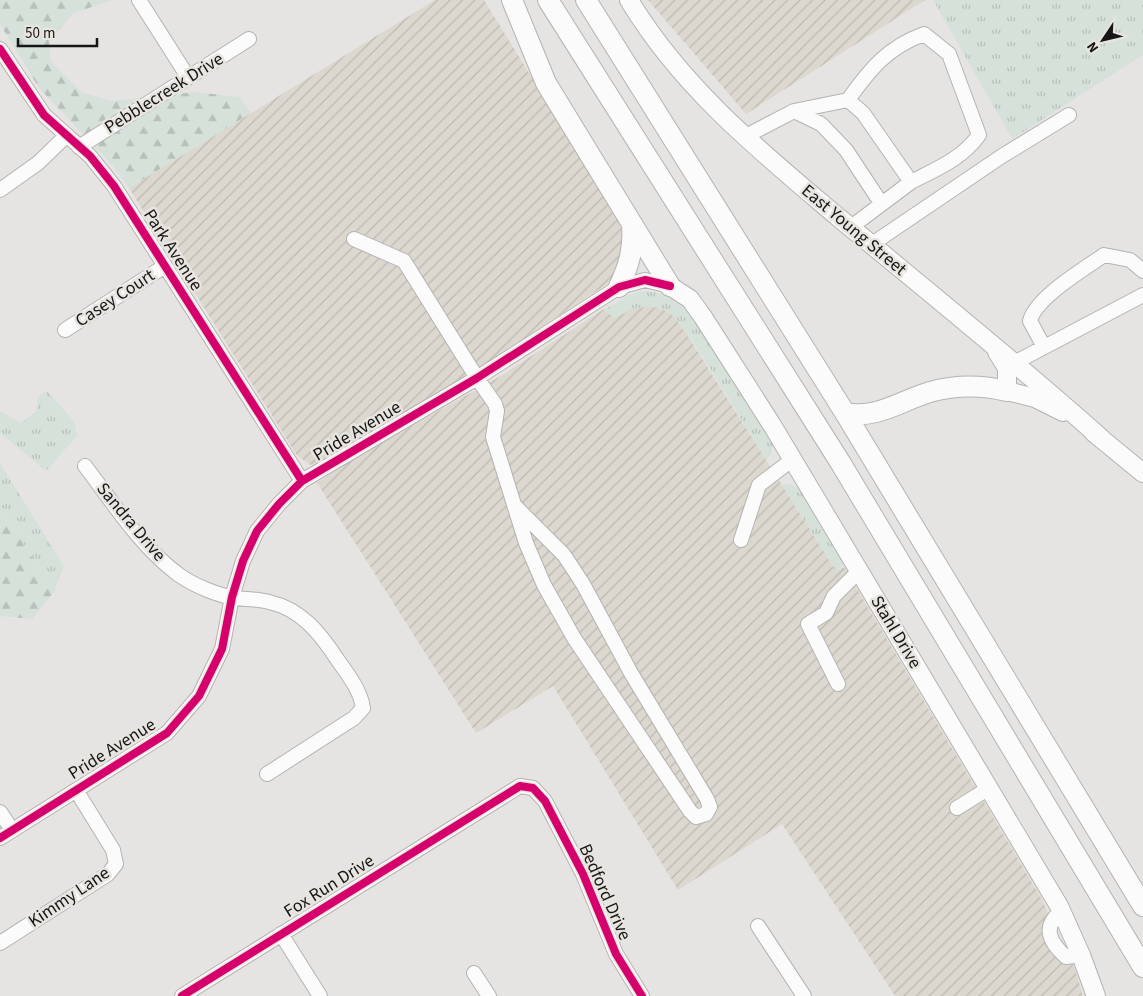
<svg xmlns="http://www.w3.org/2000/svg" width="1143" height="996" viewBox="0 0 1143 996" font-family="'Source Sans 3',sans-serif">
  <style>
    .industrial { fill: url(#industrial-furrows) }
    .grass { fill: url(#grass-tufts) }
    .forest { fill: url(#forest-firs) }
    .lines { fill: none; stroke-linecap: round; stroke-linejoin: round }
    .minor-casing { stroke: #b4b3b2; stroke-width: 16 }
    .major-casing { stroke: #b4b3b2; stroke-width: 20 }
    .highway-casing { stroke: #b4b3b2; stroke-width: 22 }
    .minor { stroke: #fbfbfb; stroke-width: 14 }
    .major { stroke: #fbfbfb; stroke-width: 18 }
    .highway { stroke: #fbfbfb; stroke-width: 20 }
    .cycleway-casing { stroke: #e8e5e0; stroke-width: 11 }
    .cycleway { stroke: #d6006c; stroke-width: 8 }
    .labels { text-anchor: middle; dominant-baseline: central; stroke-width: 5; stroke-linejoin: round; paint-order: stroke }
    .street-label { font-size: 18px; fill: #171614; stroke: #e8e5e0 }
  </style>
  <defs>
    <pattern id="industrial-furrows" width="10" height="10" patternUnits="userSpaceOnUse" patternTransform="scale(1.25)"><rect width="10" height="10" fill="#dcd8d0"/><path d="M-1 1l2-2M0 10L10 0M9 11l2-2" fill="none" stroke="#bcb9b2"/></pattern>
    <pattern id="grass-tufts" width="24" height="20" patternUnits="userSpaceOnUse" patternTransform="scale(1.25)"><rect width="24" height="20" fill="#d6e1d9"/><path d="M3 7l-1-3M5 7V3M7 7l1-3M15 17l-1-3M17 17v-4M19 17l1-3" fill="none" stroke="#b7c0b9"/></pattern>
    <pattern id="forest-firs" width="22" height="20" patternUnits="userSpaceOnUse" patternTransform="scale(1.25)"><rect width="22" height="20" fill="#d6e1d9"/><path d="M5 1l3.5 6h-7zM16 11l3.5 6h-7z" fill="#b7c0b9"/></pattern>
  </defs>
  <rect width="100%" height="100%" fill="#e6e4e2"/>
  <path class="industrial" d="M435 0H484L624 228 629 245 615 277 607 284 447 390 319 462 310 465 296 454 129 188Z
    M648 0H925L746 114Z
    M652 305 671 313 686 333 836 571 844 567 1040 896 1075 969 1083 996H895L782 824 678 890 553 686 476 733 317 483 353 459 499 377 604 309 615 318 630 310Z"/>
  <path class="grass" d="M933 0H1143V55L1012 139Z
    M642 291C663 291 674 300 689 313L772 441V451L767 461C752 438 685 321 668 312 649 302 633 308 615 318L604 310 629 295Z
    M47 391 74 421 77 436 46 471 0 433V411L21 423 36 411 39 395Z
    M0 463 64 566 54 592 0 507Z
    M790 484 799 488 849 561 836 571 782 485Z"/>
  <path class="forest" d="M0 0H112L74 13 49 41 51 62 81 92 111 101 195 92 239 97 251 113 129 188 113 166 39 88 0 24Z
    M0 507 54 592 32 619 0 616Z"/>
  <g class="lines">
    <g class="minor-casing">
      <path id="minor" d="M139 0 188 77
        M0 49 44 115 90 156 114 186 302 481
        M848 100C870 69 888 47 924 34L949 54 979 135C962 159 936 169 911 182
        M794 111 821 124 846 150 881 203
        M744 137 794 111 848 100 863 113 911 182 851 227
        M79 147 249 39
        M0 190 38 163 66 136
        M354 239 404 261 477 378 495 404 497 411 493 437 526 543 544 585 574 638 690 811 696 817 706 814 710 807 707 799 631 673 583 584 564 555 516 507
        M872 244 1002 156 1069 115
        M65 330 165 266
        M1044 347 1030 321C1035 298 1084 269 1104 255L1130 260 1143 271
        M1014 363 1143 295
        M85 466C114 504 141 547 179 575 195 586 217 595 235 598 246 599 258 599 269 602 301 609 320 633 337 659 348 675 360 689 363 708L354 718 267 774
        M741 540 759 485 793 459
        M838 684 808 624 826 613 834 596 859 571
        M957 808 989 788
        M0 812 12 830
        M0 838 167 733 199 696 222 649 232 597 243 561 257 531 279 504 302 481 477 378 619 287 645 280 670 286
        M1061 912C1042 926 1049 942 1066 957L1081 955
        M758 926 804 996
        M281 934 320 996
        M0 943 108 874 116 864 113 850 76 790
        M474 973 489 996
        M182 996 520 786 533 788 545 801 583 874 616 954 642 996"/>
    </g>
    <g class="major-casing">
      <path id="major" d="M629 0C682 88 761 152 838 217 926 290 1016 362 1102 439
        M670 286 690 299 703 317 772 425 1059 906 1081 955 1096 996
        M997 352 1007 368V391L1035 398 1063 412
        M1093 432 1143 473"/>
    </g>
    <g class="highway-casing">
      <path id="highway" d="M512 0 546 83 670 286
        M548 0 840 462 1143 967
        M586 0 845 413 1143 906
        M619 287C629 265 634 249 632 224
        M845 413C878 419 900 401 930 392 955 385 982 385 1007 391"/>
    </g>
    <use href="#minor" class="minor"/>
    <use href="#major" class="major"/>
    <use href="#highway" class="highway"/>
    <g class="cycleway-casing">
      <path id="cycleway" d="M0 49 44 115 90 156 114 186 302 481
        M0 838 167 733 199 696 222 649 232 597 243 561 257 531 279 504 302 481 477 378 619 287 645 280 670 286
        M182 996 520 786 533 788 545 801 583 874 616 954 642 996"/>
    </g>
    <use href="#cycleway" class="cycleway"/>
  </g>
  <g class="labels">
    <g class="street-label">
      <text transform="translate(164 93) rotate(-32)">Pebblecreek Drive</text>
      <text transform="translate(854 230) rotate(40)">East Young Street</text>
      <text transform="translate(173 250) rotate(57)">Park Avenue</text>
      <text transform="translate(115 298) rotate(-33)">Casey Court</text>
      <text transform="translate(357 431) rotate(-31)">Pride Avenue</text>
      <text transform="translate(131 522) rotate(50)">Sandra Drive</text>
      <text transform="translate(896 632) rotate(59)">Stahl Drive</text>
      <text transform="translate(112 749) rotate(-32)">Pride Avenue</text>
      <text transform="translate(329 886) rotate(-32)">Fox Run Drive</text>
      <text transform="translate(605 892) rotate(66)">Bedford Drive</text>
      <text transform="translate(69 897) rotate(-34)">Kimmy Lane</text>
    </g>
  </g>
  <g transform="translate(1103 40) rotate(235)" stroke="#e8e5e0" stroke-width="4" paint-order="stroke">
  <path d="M0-4L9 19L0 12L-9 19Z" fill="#171614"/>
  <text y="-8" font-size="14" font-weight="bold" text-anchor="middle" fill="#171614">N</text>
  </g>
  <path d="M18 38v8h79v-8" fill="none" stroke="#171614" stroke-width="2.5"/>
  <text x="25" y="38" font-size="15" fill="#171614" stroke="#e8e5e0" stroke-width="4" paint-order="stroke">50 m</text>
</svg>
